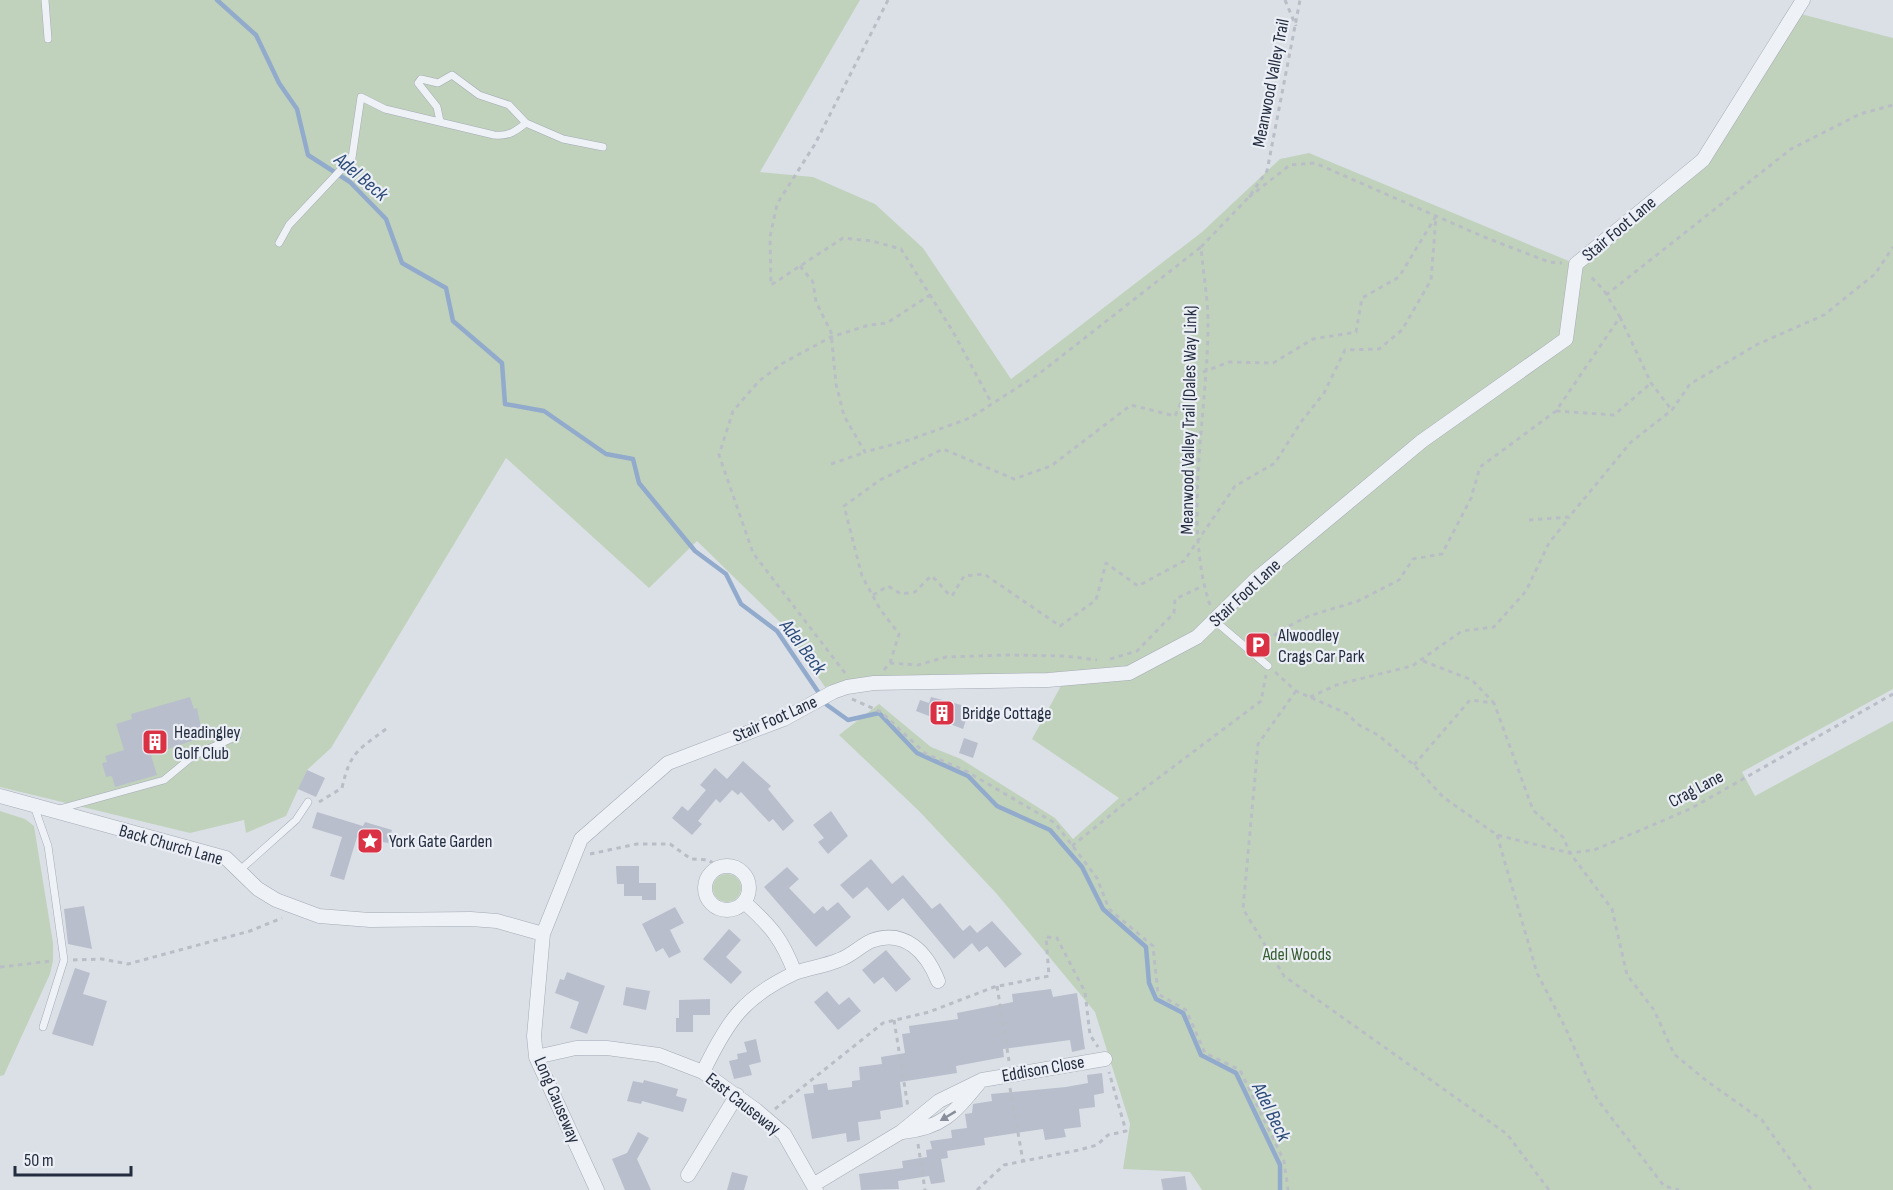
<svg xmlns="http://www.w3.org/2000/svg" width="1893" height="1190" viewBox="0 0 1893 1190" font-family="'Sofia Sans Condensed',sans-serif">
  <style>
    .green { fill: #c0d2bc }
    .lines { fill: none; stroke-linecap: round; stroke-linejoin: round }
    .stream { stroke: #92abcc; stroke-width: 4.5 }
    .building { fill: #b8becb }
    .service-casing { stroke: #a4aab5; stroke-width: 8 }
    .minor-casing { stroke: #a4aab5; stroke-width: 15 }
    .path { stroke: #b9bec6; stroke-width: 3; stroke-dasharray: 4.5 4.5; stroke-linecap: butt }
    .service { stroke: #eef1f5; stroke-width: 7 }
    .minor { stroke: #eef1f5; stroke-width: 14 }
    .oneway { fill: #898f9a }
    .labels { text-anchor: middle; dominant-baseline: central; stroke-width: 4.5; stroke-linejoin: round; paint-order: stroke }
    .street-label { font-size: 18px; fill: #242d3f; stroke: #ebeff5 }
    .poi-label { font-size: 18px; fill: #242d3f; stroke: #ebeff5; text-anchor: start }
    .park-label { font-size: 18px; fill: #365c30; stroke: #ebeff5 }
    .water-label { font-size: 20px; font-style: italic; fill: #2b4976; stroke: #ebeff5 }
  </style>
  <rect width="100%" height="100%" fill="#dbe0e7"/>
  <path class="green" d="M0 0H860L760 172 813 177 875 204 923 248 1011 379 1202 232 1280 159 1309 153 1576 264 1703 160 1797 13 1893 38V689L1742 772 1755 796 1893 721V1190H1202L1190 1172 1123 1169 1130 1124 1095 1012 996 893 919 811 839 735 879 704 931 747 961 759 1055 818 1073 839 1119 798 1032 739 1068 673 885 676 825 687 783 625 697 541 649 588 506 458 331 748 307 770 286 816 246 833 244 820 190 833 0 787Z
    M0 811 25 819 34 826 53 943V961L50 974 4 1075 0 1076Z
    M713 888a14 14 0 1 1 28 0a14 14 0 1 1-28 0Z"/>
  <g class="lines">
    <path class="stream" d="M217 0 256 35 279 83 297 109 308 155 350 182 386 219 402 263 446 288 453 321 502 363 505 404 544 411 606 454 633 459 639 483 695 551 726 574 741 604 777 631 827 705 848 720 879 713 917 753 968 776 997 806 1050 830 1082 867 1103 909 1146 947 1149 983 1156 999 1183 1013 1201 1055 1236 1073 1280 1165V1190"/>
  </g>
  <path class="building" d="M190 697 194 709 197 708 203 737 151 755 157 775 115 787 112 776 106 777 102 763 107 762 105 756 124 750 116 724 132 719 131 714Z
    M931 697 965 706 961 716 967 717 963 729 916 711 920 700 929 703Z
    M964 738 978 743 973 758 959 753Z
    M743 761 771 786 768 789 794 821 783 831 773 819 769 822 741 792 738 795 732 790 720 803 716 799 698 821 702 824 692 835 672 818 682 806 688 811 706 790 700 785 715 768 727 779Z
    M307 770 325 778 316 797 298 789Z
    M831 811 848 836 828 854 818 842 824 838 813 825Z
    M317 812 363 826 365 822 392 830 388 843 357 837 344 880 330 876 342 837 312 828Z
    M871 859 892 884 903 875 932 909 940 903 963 931 970 925 977 933 992 921 1022 954 1005 968 987 946 979 952 972 943 954 959 903 898 888 911 867 887 853 899 840 885Z
    M616 866H639V883H656V900H642V896H624V884H617Z
    M787 867 799 879 789 888 814 914 823 906 827 911 838 902 851 917 816 947 764 887Z
    M84 906 92 949 68 944 64 909Z
    M675 907 684 923 670 930 681 952 669 958 663 948 656 952 642 924Z
    M729 929 741 940 726 957 742 972 731 984 703 959Z
    M886 950 911 979 896 992 883 977 874 984 862 970Z
    M75 968 90 973 83 994 107 1001 93 1046 52 1034Z
    M567 972 605 986 587 1034 570 1028 579 1002 555 993 560 979 564 980Z
    M626 987 650 991 646 1010 623 1005Z
    M1051 989 1053 997 1077 993 1085 1049 1072 1052 1070 1040 1003 1049 1004 1057 956 1066 957 1073 900 1082 903 1107 880 1111 881 1119 858 1122 860 1140 847 1142 846 1133 812 1139 804 1094 814 1093 813 1085 827 1083 828 1090 852 1087V1081L860 1080 859 1067 882 1064 881 1057 905 1053 902 1034 910 1033 909 1026 958 1019 957 1013 1013 1002 1012 994Z
    M827 991 839 1005 849 997 861 1011 838 1030 814 1002Z
    M710 999V1015H693V1032H676V1018H679V1000Z
    M756 1039 761 1062 749 1065 752 1075 734 1079 729 1061 738 1059 737 1054 747 1052 744 1042Z
    M1102 1073 1104 1093 1094 1095 1095 1107 1079 1109 1081 1127 1064 1129 1066 1137 1045 1140 1043 1129 984 1138 985 1145 947 1151 948 1158 941 1159 945 1182 931 1184 929 1176 898 1181 899 1189 861 1190 859 1174 903 1168 902 1161 927 1157 926 1150 932 1149 930 1141 952 1138 951 1130 967 1128 965 1114 972 1113 973 1104 992 1101 991 1094 1066 1087 1088 1083 1087 1075Z
    M644 1080 678 1089 676 1096 687 1099 683 1112 642 1101 641 1104 627 1101 633 1081 643 1083Z
    M638 1132 649 1138 637 1159 651 1190H625L612 1159 627 1153Z
    M732 1172 748 1176 744 1190H727Z
    M1185 1176 1187 1190H1163L1161 1179Z"/>
  <g class="lines">
    <g class="service-casing">
      <path id="service" d="M45 0 48 39
        M440 121 437 107 418 83 421 79 438 83 452 75 479 95 509 105 526 123
        M279 243 289 225 352 158 361 97 385 109 494 135C508 137 516 131 526 123L563 139 603 147
        M1215 621 1268 666
        M34 806 48 846 64 960 43 1027
        M59 809 164 780 193 756 237 736
        M240 870 296 820 308 802"/>
    </g>
    <g class="minor-casing">
      <path id="minor" d="M0 796 226 858 258 889 276 900 319 916 370 920 471 919 497 921 543 934
        M705 888a22 22 0 1 1 44 0a22 22 0 1 1-44 0Z
        M795 973C809 968 825 966 839 960 851 956 860 946 871 941 905 928 927 953 938 981
        M536 1057 576 1048H607L659 1055 703 1072 756 1110 784 1134 816 1190
        M703 1072C727 1022 743 997 795 973 782 939 771 926 744 902
        M903 1132C943 1128 955 1112 979 1083
        M688 1175 737 1095
        M813 1185 901 1132 939 1101 982 1080 1105 1059
        M597 1190 536 1057 534 1036 543 934 581 839 668 763 784 719 833 692 847 687 874 683 1048 680 1129 673 1197 637 1255 580 1422 441 1566 339 1576 264 1703 160 1803 0"/>
    </g>
    <path class="path" d="M888 0 815 144 777 204 770 237 771 285 843 238 872 241 901 249 952 330 991 402
      M1285 0 1296 26
      M1249 197 1290 165 1315 163 1484 237 1549 262 1562 263
      M800 266 813 282 816 302 831 332 836 384 844 416 865 452 909 440 970 418 1040 373 1201 247
      M1606 295 1791 149 1860 114 1893 105
      M1620 317 1651 383 1671 409
      M1556 411 1614 415 1651 383
      M831 464 866 452
      M1529 520 1569 517 1631 442 1672 410 1690 384 1758 344 1824 315 1875 274 1893 247
      M873 595 888 586 901 594 915 592 931 576C940 582 943 591 952 596L964 576 984 574 1060 626 1096 600 1106 563 1138 586 1184 561 1235 486 1275 463 1301 422 1324 393 1345 350 1379 349 1402 330 1431 280 1436 217
      M1210 605C1182 523 1208 411 1208 324 1208 298 1203 272 1201 247L1249 197 1267 171 1300 0
      M1260 647 1281 630 1309 616 1358 601 1399 580 1413 559 1442 554 1471 498 1480 467 1556 411 1620 317 1603 289 1589 275
      M1110 659 1137 651 1174 613 1175 599 1203 586
      M1423 661 1472 680 1493 702
      M890 663 899 634 880 609 862 576 844 506 880 480 943 449 1014 479 1051 466 1131 405 1175 416 1193 376 1229 362 1273 363 1313 339 1356 332 1362 298 1399 277 1436 216
      M884 670 890 663 918 665 946 657 1008 655 1065 656 1097 660
      M1275 672 1296 691 1346 713 1359 725 1378 735 1414 765 1443 797 1497 835 1570 853 1594 850 1690 809 1893 694
      M845 673 753 553 719 455 733 411 759 381 783 363 831 337 869 325 887 323 930 295
      M1296 691 1258 744 1243 909 1284 976 1507 1134 1549 1190
      M1310 697 1339 684 1412 666 1462 631 1494 627 1526 591 1549 543 1569 518
      M852 699 881 712 926 754 964 770 1055 823 1097 878 1109 909 1153 946 1158 994 1186 1010 1205 1053 1240 1070 1284 1161 1288 1190
      M1414 765 1470 700 1494 703 1533 810 1563 837 1570 853 1612 909 1627 975 1654 1010 1674 1054 1708 1082 1762 1120 1812 1190
      M319 802 342 788C350 752 358 750 386 729
      M1497 835 1537 973 1565 1027 1597 1099 1664 1186 1679 1190
      M1072 846 1129 800 1261 701 1266 675
      M590 854 637 844H670L691 859 708 860 719 867
      M73 960 102 959 128 964 250 931 282 918
      M0 967 52 961
      M997 986 1009 1061
      M894 1020 908 1107
      M1010 1088 1023 1161
      M775 1109 883 1023 929 1012 994 987 1049 976 1046 937 1057 938 1085 992 1090 1035 1098 1047
      M918 1144 925 1190
      M977 1190 1004 1165 1079 1150 1097 1145 1108 1135 1126 1131 1109 1072"/>
    <use href="#service" class="service"/>
    <use href="#minor" class="minor"/>
  </g>
  <defs><path id="oneway-solid" d="M-6-.8H1V-3.2L6.5 0L1 3.2V.8H-6Z" transform="scale(1.5)"/></defs>
  <use class="oneway" href="#oneway-solid" transform="translate(948 1116) rotate(149)"/>
  <defs>
    <g id="parking-square" transform="scale(1.35)"><rect x="-9" y="-9" width="18" height="18" rx="4" fill="#da3244" stroke="#ebeff5"/><path d="M-3.5-5.5H1a3.5 3.5 0 0 1 0 7H-1V5.5H-3.5ZM-1-3.4V-.6H.8a1.4 1.4 0 0 0 0-2.8Z" fill="#fff"/></g>
    <g id="building-square" transform="scale(1.35)"><rect x="-9" y="-9" width="18" height="18" rx="4" fill="#da3244" stroke="#ebeff5"/><path d="M-4-6H4V6H1V3H-1V6H-4ZM-2.5-4.3h1.7v1.8h-1.7ZM.8-4.3h1.7v1.8H.8ZM-2.5-1h1.7V.8h-1.7ZM.8-1h1.7V.8H.8Z" fill="#fff"/></g>
    <g id="sight-square" transform="scale(1.35)"><rect x="-9" y="-9" width="18" height="18" rx="4" fill="#da3244" stroke="#ebeff5"/><path d="M0-6L1.8-2.2L6-1.7L2.9 1.2L3.7 5.4L0 3.3L-3.7 5.4L-2.9 1.2L-6-1.7L-1.8-2.2Z" fill="#fff"/></g>
  </defs>
  <g fill-rule="evenodd">
    <use href="#parking-square" x="1258" y="645"/>
    <use href="#building-square" x="942" y="713"/>
    <use href="#building-square" x="155" y="742"/>
    <use href="#sight-square" x="370" y="841"/>
  </g>
  <g class="labels">
    <g class="street-label">
      <text transform="translate(1271 83) rotate(-79)">Meanwood Valley Trail</text>
      <text transform="translate(1619 229) rotate(-40)">Stair Foot Lane</text>
      <text transform="translate(1189 420) rotate(-89)">Meanwood Valley Trail (Dales Way Link)</text>
      <text transform="translate(1245 593) rotate(-43)">Stair Foot Lane</text>
      <text transform="translate(775 719) rotate(-24)">Stair Foot Lane</text>
      <text transform="translate(1696 789) rotate(-28)">Crag Lane</text>
      <text transform="translate(171 845) rotate(16)">Back Church Lane</text>
      <text transform="translate(1043 1069) rotate(-10)">Eddison Close</text>
      <text transform="translate(557 1100) rotate(67)">Long Causeway</text>
      <text transform="translate(743 1104) rotate(38)">East Causeway</text>
    </g>
    <g class="poi-label">
      <text x="1278" y="635">Alwoodley<tspan x="1278" dy="21">Crags Car Park</tspan></text>
      <text x="962" y="713">Bridge Cottage</text>
      <text x="174" y="732">Headingley<tspan x="174" dy="21">Golf Club</tspan></text>
      <text x="389" y="841">York Gate Garden</text>
    </g>
    <g class="park-label">
      <text x="1297" y="954">Adel Woods</text>
    </g>
    <g class="water-label">
      <text transform="translate(361 177) rotate(40)">Adel Beck</text>
      <text transform="translate(803 647) rotate(53)">Adel Beck</text>
      <text transform="translate(1271 1112) rotate(64)">Adel Beck</text>
    </g>
  </g>
  <path d="M15 1166v9h116v-9" fill="none" stroke="#242d3f" stroke-width="3"/>
  <text x="24" y="1166" font-size="18" fill="#242d3f" stroke="#ebeff5" stroke-width="4.5" paint-order="stroke">50 m</text>
</svg>
